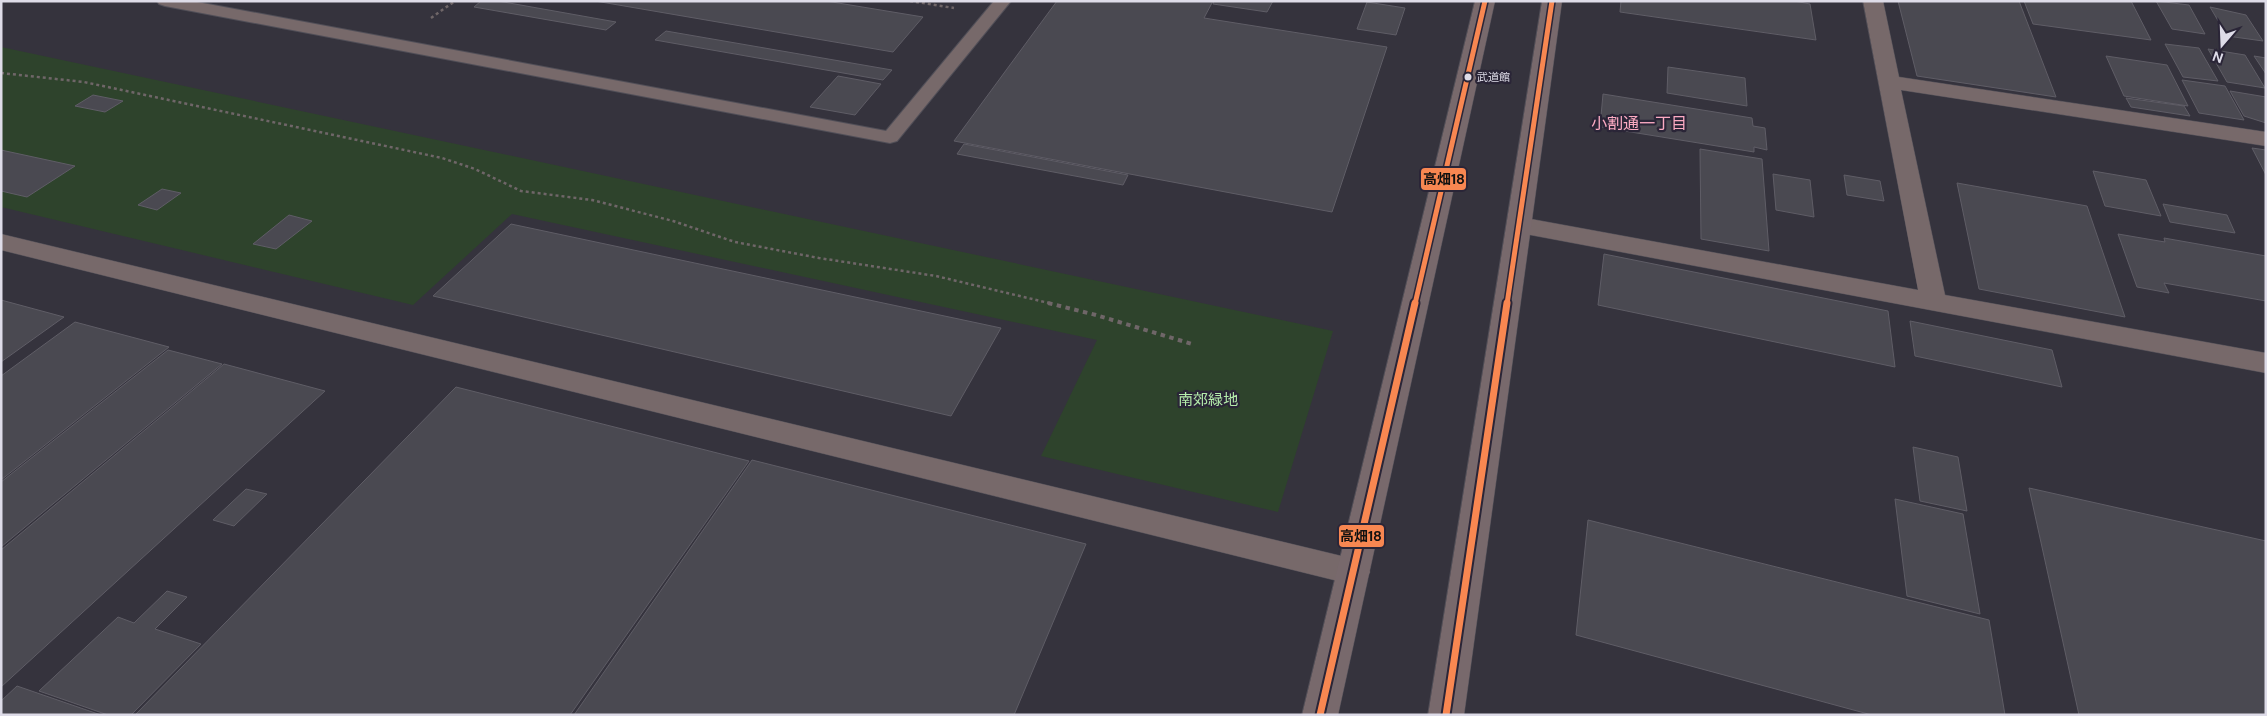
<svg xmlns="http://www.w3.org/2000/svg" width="2267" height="716" viewBox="0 0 2267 716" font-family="'DM Sans','Noto Sans JP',sans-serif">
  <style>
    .green { fill: #2e432c }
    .building { fill: #4a4951; stroke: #5f5d66 }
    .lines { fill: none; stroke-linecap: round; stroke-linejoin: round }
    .service-casing { stroke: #514f58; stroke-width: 2 }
    .minor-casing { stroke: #514f58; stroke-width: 1 }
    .primary-casing { stroke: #514f58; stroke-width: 1 }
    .path-far1 { stroke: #6f6668; stroke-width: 2.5; stroke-dasharray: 3 3; stroke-linecap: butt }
    .path { stroke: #6f6668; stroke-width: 4; stroke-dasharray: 4.5 4.5; stroke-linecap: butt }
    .service { fill: #77696a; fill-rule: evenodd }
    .minor { fill: #77696a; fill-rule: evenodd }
    .primary { fill: #78696c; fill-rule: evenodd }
    .bus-1-far1-casing { stroke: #2a2537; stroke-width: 8 }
    .bus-1-casing { stroke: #2a2537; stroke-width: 11 }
    .bus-1-far1 { stroke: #f88751; stroke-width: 5 }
    .bus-1 { stroke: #f88751; stroke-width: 7 }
    .bus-dot { fill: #dedce8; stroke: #2a2537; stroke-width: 2 }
    .labels { text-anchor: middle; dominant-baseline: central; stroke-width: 4.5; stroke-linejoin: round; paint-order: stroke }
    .far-bus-label { font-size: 11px; fill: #dedce8; stroke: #2a2537; text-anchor: start }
    .park-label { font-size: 15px; fill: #b4ecaa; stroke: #2a2537 }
    .neighbourhood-label { font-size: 16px; fill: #fbaac2; stroke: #2a2537 }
    .line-badge { stroke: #2a2537; stroke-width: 2 }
    .pale-badge-label { font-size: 14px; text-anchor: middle; font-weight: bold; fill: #111 }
  </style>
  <rect width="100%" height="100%" fill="#35333d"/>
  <path class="green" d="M1 47 1333 331 1278 512 1041 456 1097 340 512 214 413 305 1 207Z"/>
  <path class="building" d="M481 1H498L616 22 606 30 474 7Z
    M595 1H826L923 17 893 52Z
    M1057 1H1213L1204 18 1387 47 1332 212 954 141Z
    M1214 1H1273L1267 12 1213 4Z
    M1621 1H1794L1810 4 1816 40 1620 12Z
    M1898 1H2019L2056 97 1917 76Z
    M2024 1H2131L2151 40 2033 24Z
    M2156 1 2189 5 2205 34 2172 29Z
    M1367 2 1405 8 1396 35 1357 29Z
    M2210 7 2246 15 2263 41 2227 36Z
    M666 31 892 70 883 80 655 40Z
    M2165 44 2199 48 2218 81 2183 77Z
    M2208 49 2245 55 2265 88 2227 82Z
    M2106 56 2167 65 2188 106 2124 96Z
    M2254 56 2266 58V74Z
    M1668 67 1745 78 1747 106 1667 93Z
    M838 76 881 84 855 115 810 107Z
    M2182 80 2225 86 2244 120 2199 113Z
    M2230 91 2266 97V123L2244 116Z
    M1603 94 1752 118 1753 126 1765 128 1767 150 1754 147V152L1600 127Z
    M93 95 123 101 105 112 75 106Z
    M2126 98 2184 106 2190 116 2131 107Z
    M964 144 1128 175 1123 185 957 154Z
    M2252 148 2266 150V175Z
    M1700 149 1762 159 1769 251 1701 239Z
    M1 150 75 166 27 197 1 191Z
    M2093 171 2146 180 2161 216 2105 206Z
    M1773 174 1810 180 1814 217 1776 210Z
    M1844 175 1880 181 1884 201 1847 195Z
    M1957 183 2087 206 2125 317 1979 289Z
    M162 189 181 193 157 210 138 205Z
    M2163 204 2227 215 2235 233 2170 222Z
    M289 215 312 221 276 249 253 244Z
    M511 224 1001 328 951 416 433 296Z
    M2118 234 2165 242 2164 238 2266 256V301L2164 283 2169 293 2137 287Z
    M1604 254 1888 311 1895 367 1598 305Z
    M1 300 64 317 1 362Z
    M1910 321 2052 350 2062 387 1915 356Z
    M75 322 169 347 1 480V376Z
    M168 350 222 364 1 547V482Z
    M224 364 325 391 1 687V550Z
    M456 387 749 461 570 715H135Z
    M1913 447 1958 457 1967 511 1920 501Z
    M752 460 1086 544 1014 715H574Z
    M2029 488 2266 541V715H2079Z
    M246 489 267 494 234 526 213 520Z
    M1895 499 1963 514 1980 614 1907 596Z
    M1588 520 1989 620 2005 715H1872L1576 635Z
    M167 591 187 597 155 629 201 644 131 715H108L39 691 118 617 134 623Z
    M17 686 101 715H1V701Z"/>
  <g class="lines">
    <g class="service-casing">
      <path id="service" d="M157 1H192L886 131 994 1H1011L897 141 890 143 165 6 159 4Z"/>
    </g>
    <g class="minor-casing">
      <path id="minor" d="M1863 1H1883L1899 77 2266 132V146L1901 90 1945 295 2266 353V373L1520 233 1511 230 1508 225 1511 220 1520 217 1918 290Z
        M1 234 1354 559 1365 563 1370 572 1365 581 1354 585 1 250Z"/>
    </g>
    <g class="primary-casing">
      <path id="primary" d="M1475 1H1495L1338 715H1302Z
        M1542 1H1562L1464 715H1428Z"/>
    </g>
    <path class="path-far1" d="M910 1 954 8
      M431 18 455 1
      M1 73 84 82 442 158 475 169 521 191 592 200 673 221 735 242 819 258 936 276 1053 304"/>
    <path class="path" d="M1048 303 1096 315 1192 344"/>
    <use href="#service" class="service"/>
    <use href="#minor" class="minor"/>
    <use href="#primary" class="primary"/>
    <g class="bus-1-far1-casing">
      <path id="bus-1-far1" d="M1415 304 1485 1
        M1507 304 1552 1"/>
    </g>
    <g class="bus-1-casing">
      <path id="bus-1" d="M1320 715 1415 303
        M1446 715 1507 303"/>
    </g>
    <use href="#bus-1-far1" class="bus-1-far1"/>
    <use href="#bus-1" class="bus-1"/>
  </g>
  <circle class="bus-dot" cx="1468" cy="77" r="4.5"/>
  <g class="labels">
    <g class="far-bus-label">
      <text x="1477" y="77">武道館</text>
    </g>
    <g class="park-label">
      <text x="1208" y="400">南郊緑地</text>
    </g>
    <g class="neighbourhood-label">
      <text x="1639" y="123">小割通一丁目</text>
    </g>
  </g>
  <g class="line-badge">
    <rect x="1420" y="167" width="47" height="24" rx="5" fill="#f88751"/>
    <rect x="1338" y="524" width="47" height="24" rx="5" fill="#f88751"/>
  </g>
  <g class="pale-badge-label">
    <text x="1444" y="184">高畑18</text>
    <text x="1361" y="541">高畑18</text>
  </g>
  <rect width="2267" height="716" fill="none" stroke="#dedce8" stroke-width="5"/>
  <g transform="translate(2222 45) rotate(199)" stroke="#2a2537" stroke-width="4" paint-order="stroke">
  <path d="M0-4L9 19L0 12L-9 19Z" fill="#dedce8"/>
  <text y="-8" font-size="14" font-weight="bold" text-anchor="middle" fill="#dedce8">N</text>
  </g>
</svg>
